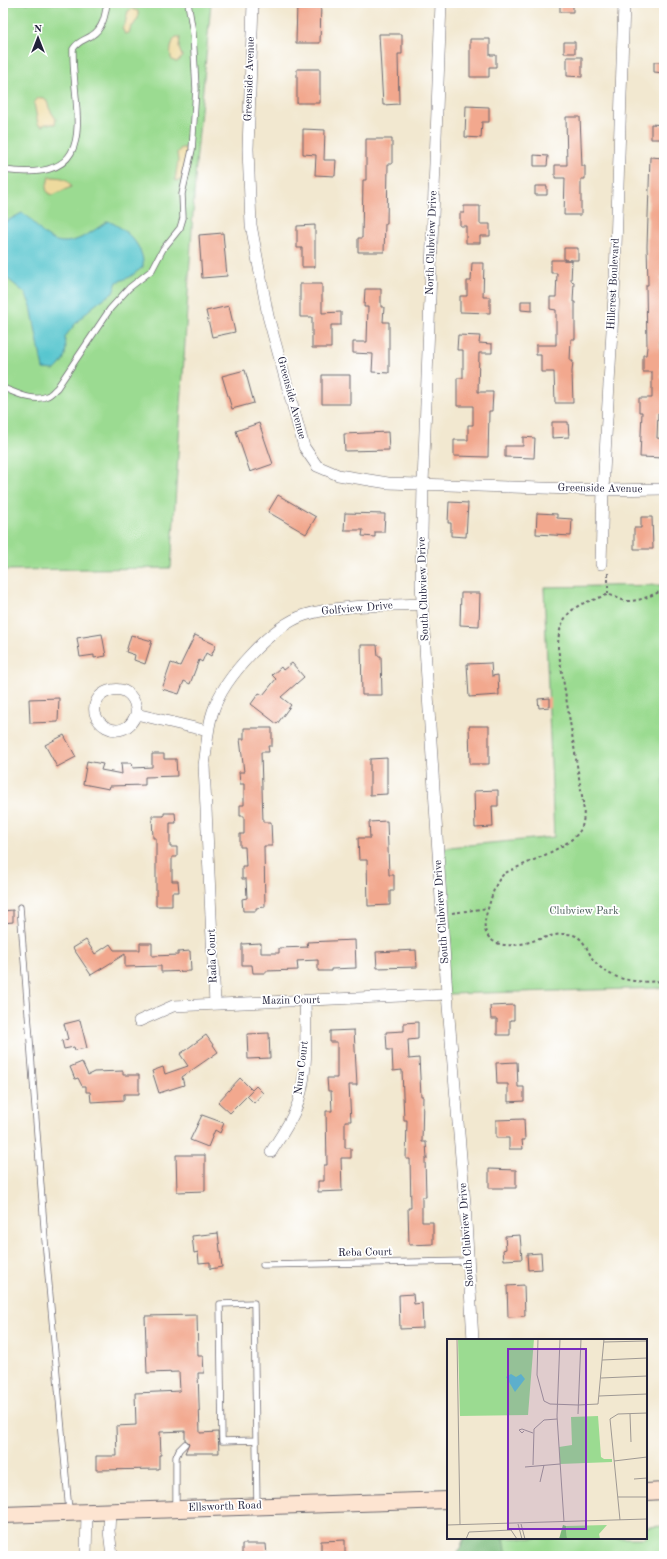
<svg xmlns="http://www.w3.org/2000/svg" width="667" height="1559" viewBox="0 0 667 1559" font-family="'Old Standard TT',serif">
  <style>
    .green { fill: #9bdb91; stroke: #5e7e66 }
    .forest { fill: #7cbb7b; stroke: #4f6e5b }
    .sand { fill: #eeda9e; stroke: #887e6c }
    .water { fill: #59c6cf; stroke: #3e7485 }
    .building { fill: #f2a88e }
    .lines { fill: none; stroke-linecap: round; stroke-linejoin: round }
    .lane-casing { stroke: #6b676f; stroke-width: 7 }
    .street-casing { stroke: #6b676f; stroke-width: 12 }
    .secondary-casing { stroke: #6b676f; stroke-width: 18 }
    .path { stroke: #6b676f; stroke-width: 2; stroke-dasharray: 3 3; stroke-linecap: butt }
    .lane { stroke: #fff; stroke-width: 5.5 }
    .street { stroke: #fff; stroke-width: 11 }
    .secondary { stroke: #fde4d1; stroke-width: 16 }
    .labels { text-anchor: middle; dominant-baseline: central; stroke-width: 3.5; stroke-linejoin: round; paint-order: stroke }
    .street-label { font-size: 11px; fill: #22223b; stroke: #fff }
    .park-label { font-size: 11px; fill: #465a55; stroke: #fff }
    .inset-road { fill: none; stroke: #9f9994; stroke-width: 1 }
    .view { fill: #7b2cbf; fill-opacity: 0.15; stroke: #7b2cbf; stroke-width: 2 }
    .inset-edge { fill: none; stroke: #22223b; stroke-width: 2 }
  </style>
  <rect width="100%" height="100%" fill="#fff"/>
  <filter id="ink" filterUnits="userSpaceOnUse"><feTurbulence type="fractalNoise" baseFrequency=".025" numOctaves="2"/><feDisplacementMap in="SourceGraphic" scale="8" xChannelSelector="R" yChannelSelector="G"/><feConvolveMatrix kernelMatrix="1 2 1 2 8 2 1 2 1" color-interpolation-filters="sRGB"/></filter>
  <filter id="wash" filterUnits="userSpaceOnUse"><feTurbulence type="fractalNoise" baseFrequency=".012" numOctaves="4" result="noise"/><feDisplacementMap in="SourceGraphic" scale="16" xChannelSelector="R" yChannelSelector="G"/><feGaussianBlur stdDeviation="0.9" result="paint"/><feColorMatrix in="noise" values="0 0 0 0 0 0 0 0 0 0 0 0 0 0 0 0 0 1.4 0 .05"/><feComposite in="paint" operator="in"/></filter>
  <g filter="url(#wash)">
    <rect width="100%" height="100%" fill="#f2e8d0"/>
    <path class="green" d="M3 3H211L196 164 171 568 3 570Z
      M664 585V988L447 994 438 848 554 837 544 587Z
      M664 1526V1556H507L504 1538H646V1527Z"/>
    <path class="forest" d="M464 1538H504L507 1556H457Z"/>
    <path class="sand" d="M132 9 138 11V18L133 26H131L129 33 125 34 122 28 125 24 128 11Z
      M176 37H180L179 48 182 56 180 60 176 62 172 60C169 55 171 41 176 37Z
      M38 98C48 96 47 104 50 110 52 113 54 116 56 119L55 124H46L41 126 38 124 34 103Z
      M181 148H187C187 154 184 173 182 179L178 181 175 180 178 161 177 153Z
      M49 177C57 177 70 177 71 187L53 195 49 194 46 189Z"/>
    <path class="water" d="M22 213C32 217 35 227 44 234 67 253 88 234 108 221 125 228 145 246 143 267L130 277 117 282 113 293C93 304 78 319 65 337 67 352 66 360 55 370L43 369 31 306 25 293 3 275V223Z"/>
    <g id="blocks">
      <path class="building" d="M297 3H321L320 43H296Z
        M560 3H573V12H560Z
        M379 34H402V54H398L399 104 383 105Z
        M470 39H490V55H496V67H489V77H470Z
        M564 42H575V53H564Z
        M567 57H582V77L567 76Z
        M654 62H664V73L654 72Z
        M297 69H320V103H297Z
        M466 106 489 107V122H482L481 138 465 137Z
        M566 117H580L582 166H585V179H581V215H564L565 178H555V165H567Z
        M651 124 664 125V139H651Z
        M303 129 325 130 324 160H336L335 176 315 175 316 155 303 154Z
        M366 139H392V164H388L387 224H385L384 252H358V238H362L363 180H366Z
        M534 155 548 156 547 166H534Z
        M650 157 664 158V277H661V298H663L664 338H660L661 378H664V413H658L657 438 664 439V458L640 457 642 412H639V398H652V372H643V355H646L647 347 646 285H648L647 246Z
        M535 186H547V195H535Z
        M464 206H480V224H490V236H480V243H466V226H460V213H464Z
        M315 225V267H302V248H297V226Z
        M223 233 227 276 202 278 199 235Z
        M564 248H578V260H564Z
        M551 260H572L571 281 574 282 573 302H575V339H571L570 361H573L572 372 573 403H555L554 372H541V355H536V345H556V310L550 309V297H556L557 273H551Z
        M472 263H484L483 297H490V313L460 312V296H467V281H471Z
        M300 284H322V313L341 312V325H331V348H312V317H300Z
        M365 289H381V307H384L383 322H389V373L372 372 373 354 353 353V342H367L368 307H364Z
        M521 301H532V311L521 310Z
        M229 306 235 332 212 337 206 311Z
        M458 335 480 336 479 343 492 344V353H479L478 392H493L492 411H489L488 457 454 456V440H468V425H473V406H457V378H463V350H457Z
        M245 370 254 403 232 409 222 376Z
        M322 375H350V404H322Z
        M552 422H568L569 437 552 438Z
        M259 423 273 464 250 472 236 431Z
        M388 432 389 450 345 451 344 434Z
        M523 437 535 438 534 458 505 457V446H523Z
        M278 495 316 517 306 534 268 512Z
        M449 502 468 503 466 537 451 536V523H448Z
        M345 513 385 514 384 532H375V537L362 536 363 530H344Z
        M537 513 557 514V518L572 519 571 536 536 534Z
        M641 517H652L653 549H634V528H641Z
        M461 593H480L479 626 460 625Z
        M102 634 106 656 94 658V655L80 657 77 638Z
        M131 635 152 641 145 664 134 660 135 655 126 652Z
        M195 635 216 645 211 656 206 653 202 662 199 660 190 684 184 681 179 694 162 689 171 663 180 666Z
        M361 645H377L378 656H381L382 695H362Z
        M292 663 304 677 281 697 291 705 277 724 251 704 259 693 263 695 276 679 272 675 281 667 283 670Z
        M491 663 492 676 498 675 499 695 469 697 467 664Z
        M59 698 58 722 30 723 29 699Z
        M550 698V707L539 708 538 699Z
        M469 726H489V764H470Z
        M244 728H272V746H268L269 752H261L263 822H271L272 846H264L265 907 256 908V911H243L242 899 247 898 246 879H242V866H246L245 847H240V834H244V816H240V805H244V784H240L239 772H244L240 739H244Z
        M64 735 76 757 57 767 45 745Z
        M152 754H164V759H176L177 776 145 777V785L110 786 109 789 83 784 87 761 103 764 101 770 122 774 121 763H132L133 768 152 767Z
        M387 758V794L370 795V759Z
        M498 790V806H492L493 827 475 828 474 791Z
        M164 813H175L176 823H170V847H177V857H172V881H178L179 892H172V906H156V838H153L152 816H164Z
        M387 821 389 875H394V891H390V905L368 906 367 860H359L358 838H370L369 822Z
        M13 910V922L3 923V911Z
        M86 940 95 954 110 944 114 950H140V943H152V956L178 955V952L190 951 191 971 161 972V966L125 967V954L91 975 73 948Z
        M355 940 356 968 331 969V971H318V960L297 961 298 970 266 971V973H253L252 965H242V944L261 943V953H279V948L308 947 307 942Z
        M416 950 417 967 377 968 376 952Z
        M514 1005V1020H510V1035H497V1019H491L490 1006Z
        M80 1020 87 1048 75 1050 74 1047 64 1049 62 1041 68 1039 64 1024Z
        M418 1022V1039L408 1040 409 1059 419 1058 421 1096H423L422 1142H426L427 1159H425L426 1197H422V1222H433V1244L409 1245 408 1208H411L410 1159H406L407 1120H404L402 1070 393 1071 392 1050H387L386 1032 404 1031V1023Z
        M354 1030 357 1085H349L351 1121H345V1148H351V1158H341L342 1191 318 1192V1181H324V1165H327L326 1111H332L331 1091H328L327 1078H337V1042H330V1031Z
        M269 1033 270 1058 248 1059 247 1034Z
        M206 1035 218 1052 182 1077 184 1085 159 1093 152 1071 163 1067 165 1074 188 1066 180 1054Z
        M82 1062 88 1075 94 1072 123 1071V1075H139V1094H124V1100L91 1102 90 1092H86V1086H82L78 1078 75 1079 70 1067Z
        M517 1062 518 1087H524V1101L508 1102V1084H497L496 1063Z
        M240 1078 252 1090 256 1086 263 1093 254 1103 247 1096 252 1091 230 1113 218 1102Z
        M202 1115 224 1123 220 1133 215 1130 208 1147 190 1140Z
        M524 1119 525 1140H522L523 1149H509V1138H496V1120Z
        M176 1155H205V1191L177 1192Z
        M489 1169 516 1170V1188H489Z
        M218 1233 222 1267 210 1269V1262L199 1263 198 1252 194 1253 192 1236Z
        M520 1235 522 1259 504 1260 503 1250 506 1249 505 1236Z
        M541 1253 542 1269 528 1270 527 1254Z
        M524 1285 525 1316 508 1317 507 1286Z
        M413 1294 414 1304 422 1303 423 1328 400 1329 399 1295Z
        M197 1315 198 1356H203L204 1373H198L200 1433 218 1432 219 1453H185L189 1443 185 1440V1431L160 1432 161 1455H159V1469L96 1470V1456H117L116 1426 136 1425 135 1393 180 1391 179 1372 147 1373 145 1316Z
        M345 1540V1556H321V1541Z
        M242 1544H266L267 1556H242Z"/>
    </g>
  </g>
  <g filter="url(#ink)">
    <use href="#blocks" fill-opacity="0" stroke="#6b676f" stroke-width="1"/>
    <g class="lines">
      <g class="lane-casing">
        <path id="lane" d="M3 170C105 184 72 114 73 49 78 41 83 41 91 36 103 29 105 16 107 3
          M3 388C15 392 34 403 47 396 51 395 54 390 57 388L110 309 129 288 152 270 163 249 180 228 183 218 182 194 192 150 196 89 193 33 188 3
          M20 907 45 1240 69 1511
          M263 1265 468 1261
          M256 1440 254 1303 220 1304 222 1441 256 1440 257 1506
          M176 1509V1457L179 1450 185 1444"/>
      </g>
      <g class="street-casing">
        <path id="street" d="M253 3 248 149 251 225 268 316 304 447 317 466 338 475 388 483 603 490 664 489
          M441 3 423 484 421 584 447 994 465 1204 473 1340
          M601 564 603 490 615 277 624 3
          M136 714C124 748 81 721 99 697 103 693 107 691 112 690 128 687 137 700 136 714L208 731
          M215 1004 204 765C207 748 207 728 213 711 224 678 271 626 305 615 340 604 386 606 422 604
          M139 1021 173 1006 447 994
          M271 1152C279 1139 288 1126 294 1113 309 1081 306 1036 305 1001
          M110 1511 109 1531 112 1556
          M86 1556 87 1513"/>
      </g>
      <g class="secondary-casing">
        <path id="secondary" d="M646 1492 664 1491
          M3 1515 448 1500"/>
      </g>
      <path class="path" d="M608 573V595
        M664 590C652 595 641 601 628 601 621 601 614 595 608 595 604 595 599 598 596 599 569 606 558 620 558 648L583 802C584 812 585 824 579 832 568 848 523 864 505 873 496 881 493 892 490 902 486 916 479 931 493 941 517 956 553 926 576 936 584 940 588 951 592 958 609 982 638 983 664 981
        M452 913 488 908"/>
      <use href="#lane" class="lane"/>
      <use href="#street" class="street"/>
      <use href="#secondary" class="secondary"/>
    </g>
  </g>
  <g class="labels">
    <g class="street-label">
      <text transform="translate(250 79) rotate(-88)">Greenside Avenue</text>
      <text transform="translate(432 243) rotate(-88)">North Clubview Drive</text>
      <text transform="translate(614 284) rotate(-87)">Hillcrest Boulevard</text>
      <text transform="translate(291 398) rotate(75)">Greenside Avenue</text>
      <text transform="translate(600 489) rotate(1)">Greenside Avenue</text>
      <text transform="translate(424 589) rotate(-92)">South Clubview Drive</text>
      <text transform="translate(357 609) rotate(-5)">Golfview Drive</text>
      <text transform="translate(442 912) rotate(-94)">South Clubview Drive</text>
      <text transform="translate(213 956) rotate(-92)">Rada Court</text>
      <text transform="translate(291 1001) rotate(-1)">Mazin Court</text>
      <text transform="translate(302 1068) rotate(-83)">Nura Court</text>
      <text transform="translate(467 1235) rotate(-94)">South Clubview Drive</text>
      <text transform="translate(365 1253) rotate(-1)">Reba Court</text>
      <text transform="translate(225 1507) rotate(-2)">Ellsworth Road</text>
    </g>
    <g class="park-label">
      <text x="584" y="911">Clubview Park</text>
    </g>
  </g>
  <g transform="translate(447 1339)">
    <rect width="200" height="200" fill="#f2e8d0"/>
    <path d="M11 0H87L81 76 13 77ZM151 77 154 118 157 120H165V123L113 125 112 108 125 106 124 78ZM160 186 152 195 153 200H120L119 187Z" fill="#9bdb91"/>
    <path d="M116 186 119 187 120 200H112Z" fill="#7cbb7b"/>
    <path d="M64 35 69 38 74 35 78 40 68 53 59 38Z" fill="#59c6cf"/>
    <path class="inset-road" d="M10 0 13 186M91 0 90 36 97 62 103 65 131 66 151 65 157 0M113 0 110 77 117 183M157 3 200 2M155 21 200 19M154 39 200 37M152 57 200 55M131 75 134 0M183 75 184 103M77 92 75 94 72 91 75 90 86 94M167 122 200 118M86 126 87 90 97 81 110 80M78 128 113 125M187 140 200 139M93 143 97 126M171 158H200M173 181 163 80 171 75 200 74M71 185 75 200M74 185 78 200M0 186 200 180M19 200 22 193 64 191 70 200"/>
    <path class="view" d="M61 10H139V190H61Z"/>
    <rect width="200" height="200" class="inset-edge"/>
  </g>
  <rect width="667" height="1559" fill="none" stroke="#fff" stroke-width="16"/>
  <g transform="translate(38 38)" stroke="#ffffff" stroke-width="3" paint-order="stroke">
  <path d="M0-3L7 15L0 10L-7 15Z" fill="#22223b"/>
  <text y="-6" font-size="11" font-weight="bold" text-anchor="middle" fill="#22223b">N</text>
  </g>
</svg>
